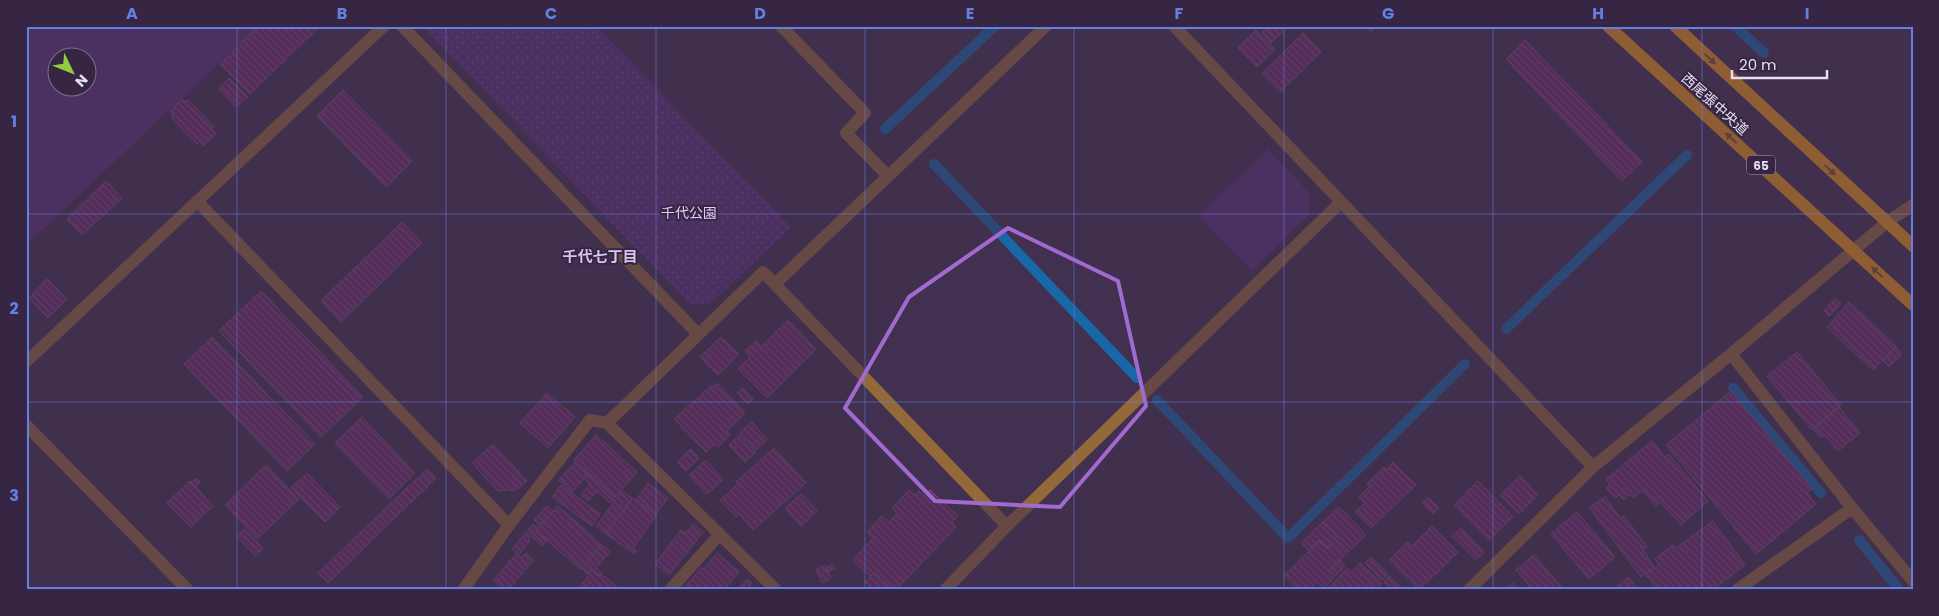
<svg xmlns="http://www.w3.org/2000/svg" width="1939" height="616" viewBox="0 0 1939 616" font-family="Poppins,'Noto Sans JP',sans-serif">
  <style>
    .grass { fill: #5c317a; fill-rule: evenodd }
    .park { fill: url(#park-dots) }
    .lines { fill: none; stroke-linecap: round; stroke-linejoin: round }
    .stream { stroke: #1867a7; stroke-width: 10 }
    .building { fill: url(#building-back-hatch); stroke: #765874 }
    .minor { stroke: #936939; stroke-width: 12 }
    .major { stroke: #eb9614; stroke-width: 12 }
    .oneway { fill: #7e5331 }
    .marked { fill: none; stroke: #a16ad0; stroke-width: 4; stroke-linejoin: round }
    .grid { fill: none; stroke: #6480e1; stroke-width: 1; stroke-opacity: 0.55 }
    .labels { text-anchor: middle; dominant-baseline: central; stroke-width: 4; stroke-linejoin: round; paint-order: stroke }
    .shield { fill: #362644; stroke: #b3a7bd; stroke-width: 1 }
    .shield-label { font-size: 12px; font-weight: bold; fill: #e8def1 }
    .street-label { font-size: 14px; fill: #e8def1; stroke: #362644 }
    .park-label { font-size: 14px; fill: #e1cbf5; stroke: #362644 }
    .neighbourhood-label { font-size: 15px; font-weight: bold; fill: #d8c3ea; stroke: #362644 }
    .neatline { fill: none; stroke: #6480e1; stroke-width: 2 }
    .grid-label { font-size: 16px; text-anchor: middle; font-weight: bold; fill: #6480e1 }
  </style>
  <defs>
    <pattern id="park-dots" width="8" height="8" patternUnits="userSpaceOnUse" patternTransform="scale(1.25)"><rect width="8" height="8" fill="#5c317a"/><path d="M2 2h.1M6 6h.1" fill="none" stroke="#734e8d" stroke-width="1.8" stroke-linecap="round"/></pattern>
    <pattern id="building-back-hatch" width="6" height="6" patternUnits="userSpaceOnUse" patternTransform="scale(1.25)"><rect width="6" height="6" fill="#6e2c6b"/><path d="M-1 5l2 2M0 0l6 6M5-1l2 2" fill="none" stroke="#834a81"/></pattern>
  </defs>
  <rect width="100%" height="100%" fill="#41304f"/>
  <path class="grass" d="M26 26H258L26 245ZM58 58H88V88H58Z
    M1268 149 1310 194 1309 215 1252 271 1199 216Z"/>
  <path class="park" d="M422 26H596L791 227 709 305 689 303Z"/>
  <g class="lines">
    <path class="stream" d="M1735 26 1764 53
      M885 129 993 28 992 26
      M934 164 1137 378
      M1506 329 1687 155
      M1733 388 1821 493
      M1157 400 1288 538 1465 364
      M1859 540 1897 587 1894 590"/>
  </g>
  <path class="building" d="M258 26H320L250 94 220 64Z
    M1269 26H1279L1283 31 1271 43 1262 33Z
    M1366 26H1376L1371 31Z
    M1256 30 1275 49 1257 67 1238 48Z
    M1303 33 1321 52 1280 92 1262 74Z
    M1525 40 1642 162 1622 181 1506 59Z
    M229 78 248 97 236 107 219 89Z
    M343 90 412 161 386 187 317 116Z
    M182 99 186 102 188 100 214 127 212 129 216 134 203 146 199 141 197 144 171 117 173 114 170 111Z
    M106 181 122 198 82 235 67 219Z
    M402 222 422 243 341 322 321 301Z
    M47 279 67 299 48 318 29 298Z
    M261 291 363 397 321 437 219 331Z
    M1835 299 1841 304 1829 316 1824 311Z
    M1849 302 1896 346 1873 370 1827 327Z
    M788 320 816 349 767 398 738 369 750 357 745 351 756 341 761 347Z
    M212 337 315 444 287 471 184 364Z
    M721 337 739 354 718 375 700 357Z
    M1896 347 1902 354 1889 367 1883 361Z
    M1797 352 1841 405 1811 429 1767 376Z
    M717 383 745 413 727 431 730 435 718 447 715 444 706 452 674 419 712 385 714 387Z
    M743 388 753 399 748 404 737 393Z
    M1731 391 1812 489 1807 493 1816 504 1756 554 1666 445Z
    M547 393 575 417 548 448 520 423Z
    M1839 407 1860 433 1838 451 1824 435 1821 438 1813 429Z
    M362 417 415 473 389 499 335 443Z
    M752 422 767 440 756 450 740 432Z
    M596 435 637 472 615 497 574 460Z
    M740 435 756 452 745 462 729 445Z
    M1652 441 1665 457 1669 454 1708 501 1681 525 1661 502 1656 506 1642 490 1633 498 1630 494 1624 500 1619 495 1616 498 1606 488 1610 485 1606 479Z
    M493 444 527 481 516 490 498 491 472 463Z
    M774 448 806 483 753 530 739 514 736 517 720 500 738 484 736 482Z
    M690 449 699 458 686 471 677 462Z
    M706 460 723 480 707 494 689 475Z
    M575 462 588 474 572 492 559 480Z
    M1393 462 1416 485 1371 528 1355 512 1365 503 1359 497 1369 487 1367 484 1384 467 1387 470Z
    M266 465 299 499 257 539 225 505Z
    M427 469 436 478 328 583 318 573Z
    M307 473 340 507 325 522 291 488Z
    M589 474 615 498 610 503 597 491 588 501 581 495 590 485 585 479Z
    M1520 476 1538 495 1519 514 1500 495Z
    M196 478 200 482 196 487 191 482Z
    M190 481 213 506 191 527 167 503Z
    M1478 481 1513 517 1489 540 1454 505Z
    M648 483 668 498 656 514 636 500Z
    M561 485 600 514 592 526 552 497Z
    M909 490 915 495 919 491 924 496 930 490 958 516 952 522 956 527 896 590H893L874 572 870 576 853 560 873 538 867 532 882 516 889 522 897 514 892 508Z
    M622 491 632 498 605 533 596 526Z
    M801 494 817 511 801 526 785 508Z
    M1428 497 1439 508 1433 514 1422 503Z
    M1605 497 1620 518 1624 516 1647 547 1643 549 1654 567 1641 577 1589 507Z
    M633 498 656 516 633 548 637 551 634 554 606 534Z
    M547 506 553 511 540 525 534 520Z
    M558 506 601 544 580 569 536 531Z
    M1339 507 1366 535 1351 549 1323 522Z
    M1577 512 1615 557 1589 579 1551 534Z
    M1713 521 1745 565 1712 590H1657L1646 574 1659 565 1655 559 1673 545 1676 548Z
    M1322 522 1337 537 1327 548 1319 540 1308 550 1301 543Z
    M533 524 538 528 528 539 530 541 519 555 512 549Z
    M693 524 703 532 669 575 655 564 681 530 686 533Z
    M1432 526 1458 552 1419 590 1389 560 1407 542 1412 546Z
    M1461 528 1484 552 1476 560 1452 536Z
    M244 529 263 548 256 556 237 537Z
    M537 532 546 541 542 546 532 537Z
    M1338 539 1349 551 1328 571 1334 578 1324 588 1317 582 1309 590H1298L1284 576 1319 541 1327 549Z
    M602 545 610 552 596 568 602 573 599 575 592 569 588 574 582 569Z
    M526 553 534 560 508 590H504L493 580 516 554 521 558Z
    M717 553 739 572 724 590H682L702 567 704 569Z
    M1534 555 1564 590H1533L1516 570Z
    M1371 557 1388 574 1382 580 1365 563Z
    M1340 560 1345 566 1335 576 1330 571Z
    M1360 563 1382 583 1376 590H1327L1347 568 1352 572Z
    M832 564 835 569 829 571 827 567Z
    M825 565 831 578 822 583 816 570Z
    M592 571 600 576 601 574 621 590H577Z
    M874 573 892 590H872L865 582Z
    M1389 576 1404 590H1392L1384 582Z
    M1628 577 1639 590H1613Z
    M747 579 752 583 747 590 738 589Z
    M1513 583 1519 590H1504Z"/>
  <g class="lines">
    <path class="minor" d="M402 26 698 334
      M781 26 865 113 846 133 888 176
      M1174 26 1593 467
      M197 201 509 525
      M775 284 1046 26
      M1731 354 1852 508 1913 581
      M26 362 384 26
      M607 423 763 272 1007 526
      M26 425 188 590
      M463 590 509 525 590 420 607 423 776 590
      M670 590 720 534
      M945 590 1007 526 1341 202
      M1469 590 1593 467 1731 354 1887 222 1913 205
      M1737 590 1852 508"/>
    <path class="major" d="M1608 26 1913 305
      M1675 26 1913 246"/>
  </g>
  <defs><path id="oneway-solid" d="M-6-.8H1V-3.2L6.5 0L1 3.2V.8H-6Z" transform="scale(1.25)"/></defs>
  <g class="oneway">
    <use href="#oneway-solid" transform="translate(1710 59) rotate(43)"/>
    <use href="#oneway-solid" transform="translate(1731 138) rotate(-138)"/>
    <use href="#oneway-solid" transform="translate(1830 170) rotate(43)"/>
    <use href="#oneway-solid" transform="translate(1877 272) rotate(-137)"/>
  </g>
  <path d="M0 0H1939V616H0ZM1008 228 1118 281 1146 406 1060 507 935 501 845 408 909 297Z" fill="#41304f" fill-opacity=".55" fill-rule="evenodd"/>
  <path class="marked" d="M1008 228 1118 281 1146 406 1060 507 935 501 845 408 909 297Z"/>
  <path class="grid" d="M237 26V590M446 26V590M656 26V590M865 26V590M1074 26V590M1284 26V590M1493 26V590M1702 26V590M26 214H1913M26 402H1913"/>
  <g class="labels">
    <rect class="shield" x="1747" y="155.5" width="28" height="19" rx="4"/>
    <g class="shield-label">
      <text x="1761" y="165">65</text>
    </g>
    <g class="street-label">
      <text transform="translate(1715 104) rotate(42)">西尾張中央道</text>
    </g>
    <g class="park-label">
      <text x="689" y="213">千代公園</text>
    </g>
    <g class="neighbourhood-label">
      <text x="600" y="256">千代七丁目</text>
    </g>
  </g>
  <rect width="1939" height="616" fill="none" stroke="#362644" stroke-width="55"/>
  <g transform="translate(72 72) rotate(133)"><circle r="24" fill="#362644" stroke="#7d7089"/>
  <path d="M0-4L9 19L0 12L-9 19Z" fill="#93cd3d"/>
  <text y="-8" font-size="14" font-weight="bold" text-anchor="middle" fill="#e8def1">N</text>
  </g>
  <path d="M1732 70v8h95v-8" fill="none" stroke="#e8def1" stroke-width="2.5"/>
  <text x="1739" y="70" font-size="15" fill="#e8def1" stroke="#362644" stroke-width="4" paint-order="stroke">20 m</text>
  <rect x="28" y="28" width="1884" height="560" class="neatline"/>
  <g class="grid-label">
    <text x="132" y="19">A</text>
    <text x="342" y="19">B</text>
    <text x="551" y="19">C</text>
    <text x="760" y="19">D</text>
    <text x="970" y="19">E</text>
    <text x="1179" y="19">F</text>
    <text x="1388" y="19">G</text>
    <text x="1598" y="19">H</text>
    <text x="1807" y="19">I</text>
    <text x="14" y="127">1</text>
    <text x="14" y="314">2</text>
    <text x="14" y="501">3</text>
  </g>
</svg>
